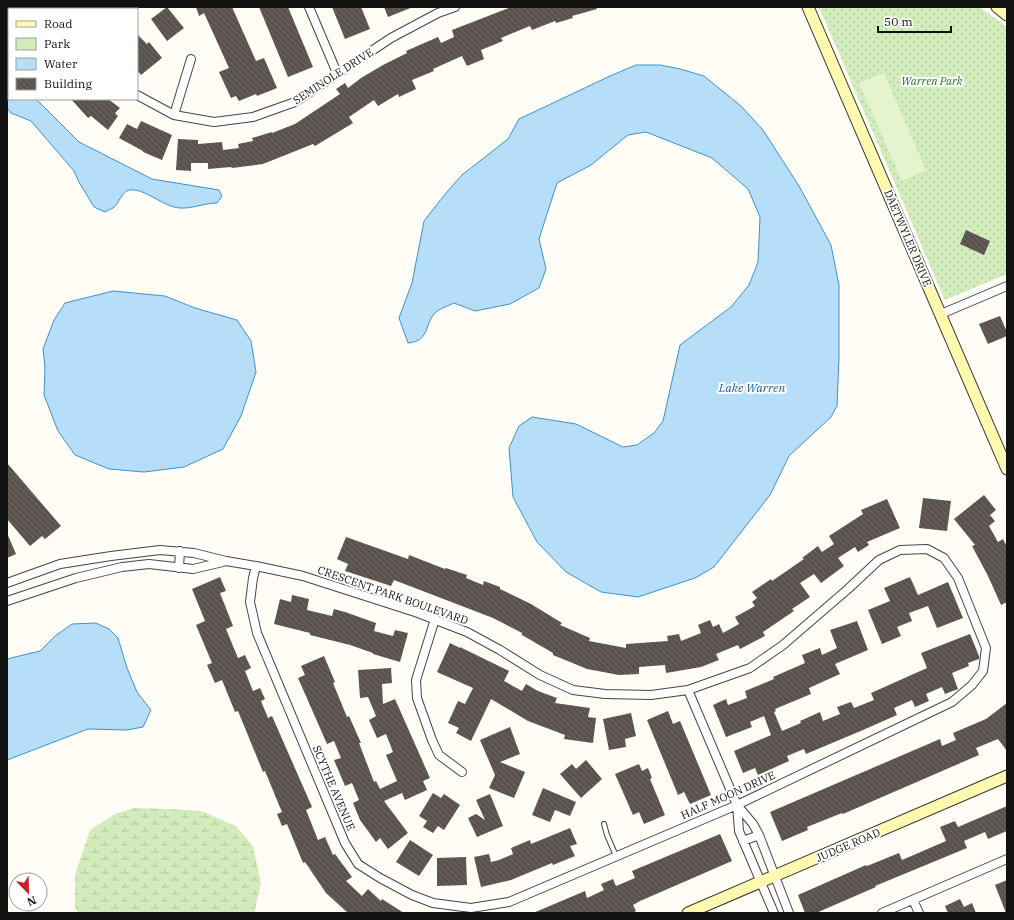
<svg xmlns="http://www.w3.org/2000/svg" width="1014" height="920" viewBox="0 0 1014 920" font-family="'IBM Plex Serif',serif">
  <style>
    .green { fill: url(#green-dots) }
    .wetland { fill: url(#wetland-marsh) }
    .pitch { fill: #e5f3ce }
    .water { fill: #b7def8; stroke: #3b91d2 }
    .building { fill: url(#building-back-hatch) }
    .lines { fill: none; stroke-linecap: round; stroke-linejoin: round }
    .lane-casing { stroke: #444; stroke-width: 6 }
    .street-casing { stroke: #444; stroke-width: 10 }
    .secondary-casing { stroke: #333; stroke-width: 13 }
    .lane { stroke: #fff; stroke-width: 4 }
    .street { stroke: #fff; stroke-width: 8 }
    .secondary { stroke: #fff9b0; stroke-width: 11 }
    .labels { text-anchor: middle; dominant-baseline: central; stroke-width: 4; stroke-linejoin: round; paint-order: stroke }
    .street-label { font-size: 11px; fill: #111; stroke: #fff }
    .park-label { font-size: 11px; font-style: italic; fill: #2b6d1d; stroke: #fff }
    .water-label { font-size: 12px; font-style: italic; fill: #1362a9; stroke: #fff }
  </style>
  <defs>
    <pattern id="green-dots" width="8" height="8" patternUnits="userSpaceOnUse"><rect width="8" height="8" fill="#d3ecbc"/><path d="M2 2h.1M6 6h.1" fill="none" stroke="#b4c9a1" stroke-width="1.8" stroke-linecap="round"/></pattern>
    <pattern id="wetland-marsh" width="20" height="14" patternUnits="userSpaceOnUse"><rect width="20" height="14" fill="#d3ecbc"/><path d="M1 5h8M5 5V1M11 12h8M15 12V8" fill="none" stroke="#b4c9a1"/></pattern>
    <pattern id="building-back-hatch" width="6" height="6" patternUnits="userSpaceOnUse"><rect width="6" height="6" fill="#5a524d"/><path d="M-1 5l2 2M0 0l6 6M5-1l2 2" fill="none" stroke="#6d6662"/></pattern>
  </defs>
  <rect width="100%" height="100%" fill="#fffdf5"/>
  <path class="green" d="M819 7H980L1007 27V274L945 300Z"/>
  <path class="wetland" d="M135 808 169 809 201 811 236 826 253 846 261 884 254 913H78L75 907V875L90 830 115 814Z"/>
  <path class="pitch" d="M884 73 926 170 902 181 859 83Z"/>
  <path class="water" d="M636 65H660L680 69 704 76 741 106 763 130 799 186 831 245 839 285V357L837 406 831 417 789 456 770 495 714 567 695 578 638 597 601 592 566 572 537 542 513 497 509 448 519 426 532 417 576 424 623 447 637 445 654 433 663 421 680 345 731 307 749 285 758 262 760 217 748 189 712 158 646 132 628 135 591 165 557 183 539 239 546 269 539 288 510 304 475 311 454 303C448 306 438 309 434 314 424 327 429 341 408 343L399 318 412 283 424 221 446 193 462 175 508 139 519 119 610 76Z
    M7 66 9 69V99H36L79 142 152 179 219 190 222 196 217 203C205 203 191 209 180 208 163 207 145 188 130 190 121 191 120 203 113 208 111 209 108 210 105 212L94 207 79 182 74 171 31 121 11 113 7 108Z
    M113 291 165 296 195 308 237 320 251 341 256 372 241 416 223 449 184 467 144 472 109 469 75 455 58 431 44 395 45 367 43 349 54 320 65 303Z
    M96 623 109 629 118 638 127 668 137 692 151 710 143 727 127 730 88 729 7 760V659L40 651 55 636 72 624Z"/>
  <path class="building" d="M167 7 184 28 167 41 151 19Z
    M196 7H232L256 61 264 58 277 88 257 96 256 94 239 101 236 96 231 98 219 72 229 68 204 13 199 16Z
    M259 7H288L313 67 288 77Z
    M332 7H361L370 29 345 39Z
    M384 7H413L388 17Z
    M511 7H597V9L572 16 573 18 556 23 555 21 532 30 530 26 501 38 503 41 481 50 484 59 467 66 462 56 433 69 434 71 412 80 416 89 399 97 398 94 378 106 374 100 349 117 353 123 315 146 313 144 263 164 232 168 231 167 208 169V163H191V171L176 170 178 139 198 140V144L222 142 223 150 239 148 238 144 253 141 252 138 272 132V133L295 124 340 94 336 89 345 83 348 88 361 78 383 65 407 53 406 51 438 37 441 43 454 37 452 30Z
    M137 34 147 44 149 42 162 58 141 75 137 70Z
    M71 99H108L120 108 115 113 118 116 108 130 91 116 88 118Z
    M141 121 172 135 162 160 143 152V151L119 138 127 124 137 129Z
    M966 230 990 241 984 255 960 244Z
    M1000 316 1007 332V336L988 344 979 324Z
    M7 463 61 526 45 539 42 536 30 546 7 519Z
    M984 495 996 510 990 515 995 521 989 526 998 542 1003 539 1007 547V602L1001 605 988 576 972 546 975 545 954 519Z
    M923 498 951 501 947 531 919 528Z
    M887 499 900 528 867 542 869 545 858 552 855 547 838 558 844 566 821 583 814 574 800 583 810 597 792 609 794 611 763 632 765 636 740 649 738 645 716 654 719 660 701 667 666 673 665 665 639 667V674L619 675 587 669 553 655V653L522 635V633L493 618 394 580 391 586 345 571 348 564 337 559 346 537 408 559 409 555 445 569 446 568 467 575 466 578 483 585 484 581 500 587V589L531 604 562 623 560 625 590 638 589 641 626 648V644L668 641 667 636 679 634 681 641 701 633 698 625 710 620 713 627 719 624 723 633 739 624 735 617 755 606 752 602 757 598 752 592 771 579 772 581 804 559 802 558 818 546 822 552 834 544 829 536 863 514 861 510Z
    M7 533 16 554 7 558Z
    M220 577 226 591 220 593 233 626 226 629 238 658 245 655 251 668 245 671 253 691 260 688 265 699 261 701 268 718 272 716 312 807 306 810 318 840 325 837 333 855 335 854 352 877 346 881 362 896 368 889 381 901 382 899 404 913H348L326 893 305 862 303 863 287 824 282 826 277 814 282 812 279 805 265 771 263 772 238 711 235 712 222 680 215 683 207 665 212 663 196 625 205 621 192 589Z
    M910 577 918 595 948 582 963 618 937 628 928 606 909 613 912 621 897 627 901 636 882 644 868 610 890 601 884 588Z
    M292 595 309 599 307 610 332 616 334 609 345 612 376 623 374 631 393 636 395 630 408 633 400 662 373 654V653L350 645 310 635V633L274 624 280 599 291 602Z
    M857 621 868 650 835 664 840 674 809 688 811 694 775 709 776 711 774 712 782 731 801 723 800 721 820 712 823 721 840 714 837 707 851 702 854 708 874 700 871 693 927 668 921 653 970 634 979 656V659L968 663 969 666 952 673 958 689 945 694 942 687 926 694 929 701 915 707 912 700 894 708 897 715 863 730 806 754 804 749 787 756 789 761 758 775 755 768 743 773 734 751 771 735 764 716 750 722 752 727 726 737 713 705 726 699 728 705 747 698 745 691 774 679 773 677 805 663 802 655 820 648 822 655 837 648 830 630Z
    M450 643 460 648V647L509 671 504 681 522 691 526 684 538 691 557 698 555 703 590 708 588 717 596 718 593 743 564 739 565 735 528 721 491 699 471 741 456 733 459 728 448 723 458 701 465 704 473 688 437 672Z
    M324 656 335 682 333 683 347 717 349 716 361 743H359L374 782 376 781 380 789 397 781 386 755 393 752 386 734 377 738 369 720 376 716 368 697 360 698 358 670 391 668 392 683 382 684 383 704 395 699 430 778 423 781 427 790 405 800 402 793 384 801 408 833 388 849 380 838 376 842 360 820 353 803 359 800 352 783 345 786 334 760 341 758 334 741 327 744 298 678 305 675 301 666Z
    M1007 703V751L998 739 976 748 979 755 843 814 842 813 807 827 808 830 782 841 770 812 940 739 942 746 956 740 953 733 986 719Z
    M668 711 673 724 680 721 711 795 690 804 684 792 678 795 647 720Z
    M631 713 636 736 625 739 626 747 609 750 603 719Z
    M510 727 520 754 500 762 525 772 514 798 489 788 495 775 480 740Z
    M586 760 602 779 581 798 560 774 572 764 576 769Z
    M639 764 642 771 648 768 652 778 650 779 665 815 644 824 639 812 633 815 615 774Z
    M543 788 576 802 570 816 555 810 550 822 532 815Z
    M433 793 441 798 444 794 460 805 444 830 438 826 433 833 423 827 427 821 419 816Z
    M490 794 503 826 477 837 468 818 476 814 485 820 476 800Z
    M1007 806V831L988 839 985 832 964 841 967 848 875 886 876 887 816 913H805L798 895 866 865 867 866 899 853 902 860 946 841 940 827 955 821 958 827Z
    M570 828 577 844 570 846 575 856 553 865 552 863 511 880 481 887 474 857 489 854 491 862 499 860 513 854 511 848 530 840 531 844Z
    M720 834 732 861 640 901 633 905 636 911 632 913H533L585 891 587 898 604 890 601 884 613 879 616 886 635 878 632 871Z
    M410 840 433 855 419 876 396 862Z
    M466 857 467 885 437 886V858Z
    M1007 880V913H1006L995 885Z
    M960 899 964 907 972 903 976 913H948L945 906Z"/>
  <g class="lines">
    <g class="lane-casing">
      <path id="lane" d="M604 824 607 835 616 856"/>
    </g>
    <g class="street-casing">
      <path id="street" d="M61 7 62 9
        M309 7 337 73
        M137 95 174 115 214 122 253 117 295 102 391 38 438 13 455 7
        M174 115 191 59
        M941 314 1007 286
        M179 568 180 551
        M7 583 60 564 111 556 160 550 194 553 226 561 256 566 303 576 418 613 467 632 500 650 540 675 573 690 605 694 651 695 688 690 750 668 783 645 848 589 879 560 900 550 927 549 944 558 958 578 986 648 983 671 972 685 952 702 737 805 509 902 471 908 433 903 412 895 380 878 358 864 345 843 257 633 250 602 253 578 256 566
        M7 601 76 578 122 567 149 564 193 569 223 562
        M435 619 416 680 417 698 432 740 439 755 462 772
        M688 690 737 805 739 831 774 913
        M737 805 753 824 759 835 789 913
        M743 841 759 835
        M913 900 919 913
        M882 913 1007 859"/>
    </g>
    <g class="secondary-casing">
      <path id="secondary" d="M808 7 1007 469
        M997 7 1007 15
        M688 913 1007 776"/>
    </g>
    <use href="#lane" class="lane"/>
    <use href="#street" class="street"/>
    <use href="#secondary" class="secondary"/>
  </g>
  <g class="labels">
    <g class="street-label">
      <text transform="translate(333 76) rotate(-33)">SEMINOLE DRIVE</text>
      <text transform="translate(908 238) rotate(67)">DAETWYLER DRIVE</text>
      <text transform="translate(393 595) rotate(19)">CRESCENT PARK BOULEVARD</text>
      <text transform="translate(334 788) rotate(67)">SCYTHE AVENUE</text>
      <text transform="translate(728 795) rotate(-24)">HALF MOON DRIVE</text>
      <text transform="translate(848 845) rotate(-23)">JUDGE ROAD</text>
    </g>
    <g class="park-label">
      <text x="932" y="81">Warren Park</text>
    </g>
    <g class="water-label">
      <text x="752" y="387">Lake Warren</text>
    </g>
  </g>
  <rect width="1014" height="920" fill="none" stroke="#111111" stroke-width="16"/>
  <rect x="8" y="8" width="130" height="92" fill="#ffffff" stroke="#a0a0a0"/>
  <rect x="16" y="21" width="20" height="6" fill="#fff9b0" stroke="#a0a0a0"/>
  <text x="44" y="28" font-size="12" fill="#111111">Road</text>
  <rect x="16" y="38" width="20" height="12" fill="#d3ecbc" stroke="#a0a0a0"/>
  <text x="44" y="48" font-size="12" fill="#111111">Park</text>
  <rect x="16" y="58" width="20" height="12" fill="#b7def8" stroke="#a0a0a0"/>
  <text x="44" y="68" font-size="12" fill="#111111">Water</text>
  <rect x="16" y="78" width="20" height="12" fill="url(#building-back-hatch)" stroke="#a0a0a0"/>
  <text x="44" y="88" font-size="12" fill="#111111">Building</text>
  <g transform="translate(28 892) rotate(157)"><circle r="19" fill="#ffffff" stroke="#a0a0a0"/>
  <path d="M0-3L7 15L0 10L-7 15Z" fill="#c82224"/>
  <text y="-6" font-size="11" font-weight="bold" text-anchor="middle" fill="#111111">N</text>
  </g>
  <path d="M878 26v6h73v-6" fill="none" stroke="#111111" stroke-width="2"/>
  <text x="884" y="26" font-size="12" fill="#111111" stroke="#ffffff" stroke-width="3" paint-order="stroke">50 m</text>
</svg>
